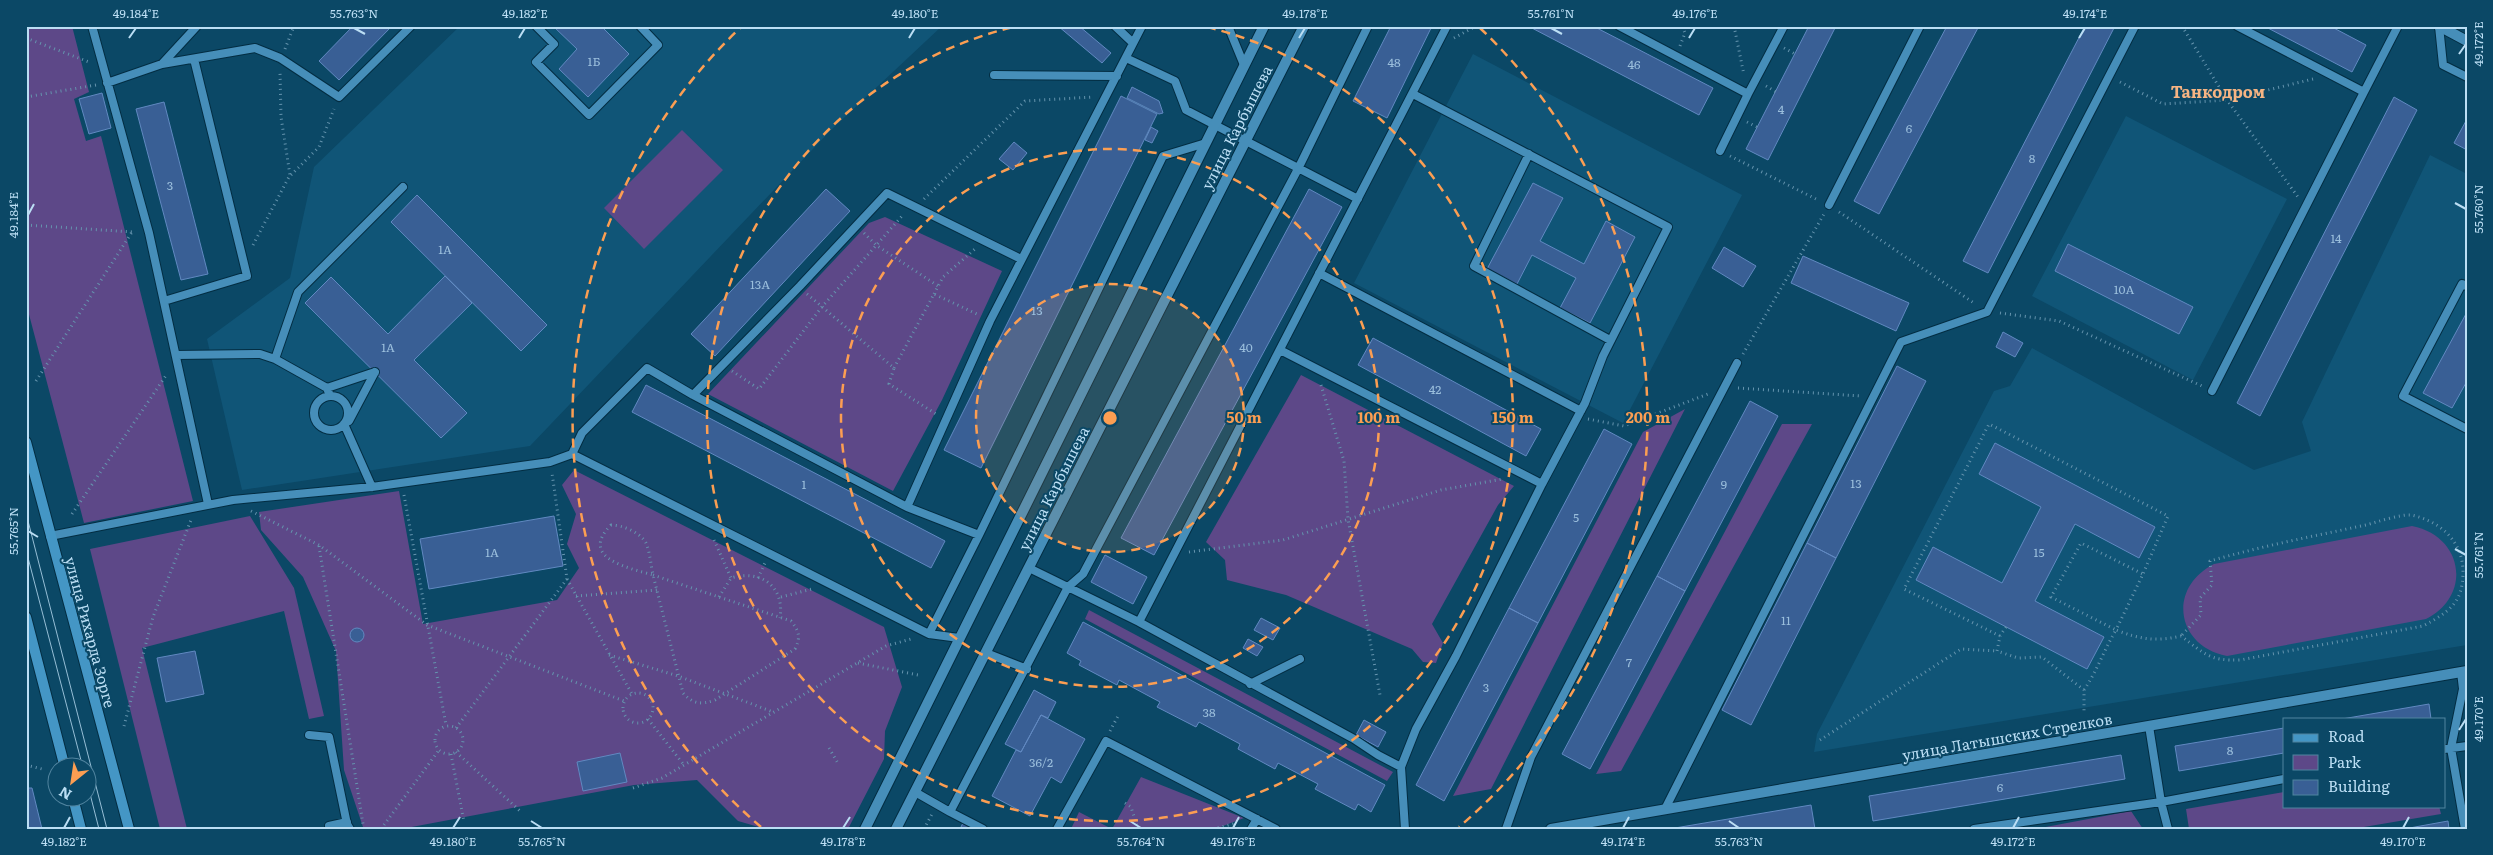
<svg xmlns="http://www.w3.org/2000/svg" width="2493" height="855" viewBox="0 0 2493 855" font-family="Literata,serif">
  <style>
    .built { fill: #105577 }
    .green { fill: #5d4888 }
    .building { fill: #395f95; stroke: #6189c1 }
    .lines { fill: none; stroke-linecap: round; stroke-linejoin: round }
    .lane-casing { stroke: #032d42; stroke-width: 10 }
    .street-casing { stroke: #032d42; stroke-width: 12 }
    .secondary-casing { stroke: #032d42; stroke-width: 12 }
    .path { stroke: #6594ae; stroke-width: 3; stroke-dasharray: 1 4; stroke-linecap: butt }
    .lane { stroke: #468eb9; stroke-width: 8 }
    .street { stroke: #468eb9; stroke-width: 10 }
    .secondary { stroke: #4496c5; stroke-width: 10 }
    .tram { stroke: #96bed6; stroke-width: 1 }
    .ticks { fill: none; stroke: #bbdef4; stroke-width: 2 }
    .ring { fill: none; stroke: #fc9e52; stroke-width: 2.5; stroke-dasharray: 9 6 }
    .labels { text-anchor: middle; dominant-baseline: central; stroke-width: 4; stroke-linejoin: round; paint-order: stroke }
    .number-label { font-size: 12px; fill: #9abedc }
    .street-label { font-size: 15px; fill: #bbdef4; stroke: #0b4866 }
    .neighbourhood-label { font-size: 16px; font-weight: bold; fill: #f6b483; stroke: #0b4866 }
    .centre { fill: #fc9e52; stroke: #0b4866; stroke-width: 2.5 }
    .ring-label { font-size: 15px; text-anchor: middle; font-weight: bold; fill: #fc9e52; stroke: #0b4866; stroke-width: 4; stroke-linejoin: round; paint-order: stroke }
    .neatline { fill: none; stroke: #bbdef4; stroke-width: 2 }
    .ticks-label { font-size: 12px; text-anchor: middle; fill: #bbdef4 }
  </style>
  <rect width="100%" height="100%" fill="#0b4866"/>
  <path class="built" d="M460 26H942L831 130 530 446 242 490 207 339 290 278 314 167Z
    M1473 54 1742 195 1623 423 1354 283Z
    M2126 116 2287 199 2193 380 2032 296Z
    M2430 155 2467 174V645L1814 752 1817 734 1994 391 2010 386 2032 348 2254 470 2311 451 2302 422Z"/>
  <path class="green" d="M26 26H72L89 92 74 99 86 141 101 136 193 501 84 523 26 303Z
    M682 130 723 170 644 249 604 208Z
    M885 217 1002 271 942 400 893 491 708 394 869 223Z
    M1301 375 1514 486 1498 505 1432 624 1443 643 1436 663 1423 662 1412 649 1286 595 1227 580 1225 560 1206 542Z
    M1685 409 1491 789 1453 796 1643 432Z
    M1782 424H1812L1621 771 1596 774Z
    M574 470 884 627 902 687 885 731 884 759 848 829H766L738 821 697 780 634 785 401 829 363 827 344 770 336 651 303 577 261 530 259 512 399 491 423 624 557 600 579 568 567 544 576 514 562 485Z
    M250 516 294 588 324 716 309 719 284 611 142 648 187 829H160L90 549Z
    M2412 526C2463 536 2473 595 2426 619L2227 656C2176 646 2167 588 2214 564Z
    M1089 610 1393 772 1387 781 1085 619Z
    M1141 777 1244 818 1215 829H1071L1079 812 1112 829Z
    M2284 792V806H2439L2441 814 2352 829H2189L2186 809Z
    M2131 811 2143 829H2035Z"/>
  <path class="building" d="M353 26H392L339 80 319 61Z
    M553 26H601L629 54 588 97 559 69 577 49Z
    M1058 26H1079L1111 53 1102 63Z
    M1391 26H1432L1387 118 1353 101Z
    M1528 26H1593L1713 88 1699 115Z
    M1809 26H1836L1768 160 1746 149Z
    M1947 26H1979L1879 214 1854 201Z
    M2085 26H2115L1988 273 1963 261Z
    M2264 26H2330L2366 45 2352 72Z
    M1132 87 1159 101 1163 113 1159 114 1127 98Z
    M102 93 111 128 89 134 79 99Z
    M1121 96 1157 114 981 468 944 450Z
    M2394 97 2417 110 2260 416 2237 403Z
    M164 102 208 274 181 280 136 109Z
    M2467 119V150L2454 143Z
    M1151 127 1158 131 1152 143 1145 140Z
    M1014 142 1027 153 1013 170 999 159Z
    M1533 183 1563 198 1540 241 1584 264 1606 221 1635 237 1590 323 1560 308 1576 278 1532 255 1517 284 1487 269Z
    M826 189 850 211 715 356 691 334Z
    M1309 189 1342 207 1154 555 1121 538Z
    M417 195 547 325 521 351 391 222Z
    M2068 244 2193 307 2179 334 2055 271Z
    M1724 247 1756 266 1743 287 1712 268Z
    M1803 256 1909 303 1896 331 1791 283Z
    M445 276 472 303 414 360 467 413 441 438 305 303 331 277 388 334Z
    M2467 312V381L2452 408 2423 393Z
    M2003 332 2023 343 2015 357 1996 347Z
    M1373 338 1541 429 1526 456 1358 365Z
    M1897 366 1926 381 1836 558 1807 543Z
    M646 385 945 541 931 568 632 412Z
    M1750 401 1778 416 1685 591 1657 576Z
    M1604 429 1632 444 1538 623 1509 608Z
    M1995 443 2155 527 2139 558 2075 524 2035 601 2104 637 2087 669 1916 580 1933 547 2002 583 2041 507 1979 474Z
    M554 516 563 566 429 589 420 539Z
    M1807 543 1836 558 1751 725 1722 710Z
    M1105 555 1147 577 1133 604 1091 582Z
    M1657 576 1685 591 1590 769 1562 754Z
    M1509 608 1538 623 1444 801 1416 785Z
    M1261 618 1280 628 1273 640 1254 630Z
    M1083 622 1385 785 1371 812 1358 804 1355 810 1315 789 1318 784 1278 763 1275 769 1238 749 1240 744 1199 722 1196 727 1157 707 1160 702 1119 680 1117 685 1079 665 1081 661 1067 653Z
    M350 635a7 7 0 1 1 14 0a7 7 0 1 1-14 0Z
    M1248 639 1263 647 1257 656 1243 648Z
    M195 651 204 694 166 702 157 658Z
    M1034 690 1056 702 1048 718 1041 715 1021 752 1005 744Z
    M2429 704 2431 719H2342Z
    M1041 715 1085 739 1061 783 1051 777 1030 816 992 796 1016 750 1021 752Z
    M1364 720 1386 732 1378 747 1356 735Z
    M2284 728V753L2179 771 2175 746Z
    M620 753 627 782 583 791 577 762Z
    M2121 755 2125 779 1873 821 1869 796Z
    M26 788H32L42 829H26Z
    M1811 805 1815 829H1669Z
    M964 821 976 829H960Z
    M2448 821 2449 829H2404Z"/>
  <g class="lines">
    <g class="lane-casing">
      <path id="lane" d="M92 26 149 233 208 504
        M536 26 554 44 536 62 589 115 658 45 640 26
        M1115 26 1133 43
        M1228 26 1244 65
        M1619 26 1748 94 1784 26
        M2237 26 2364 92 2398 26
        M2439 26 2443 65 2467 77
        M1126 58 1175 81 1186 110 1358 199
        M162 64 255 48 280 58 339 97 411 26
        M994 75 1117 76
        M107 83 162 64 197 26
        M1413 94 1668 227 1603 356 1585 403 1542 484
        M1720 151 1748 94
        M1529 154 1474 266 1610 340
        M1829 205 1920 26
        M1319 273 1581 411
        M2467 286 2462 284 2403 396 2467 429
        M164 301 247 276 194 59
        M176 355 260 354 275 359 327 388 330 396
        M275 359 298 292 403 187
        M327 388 375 372
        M2212 391 2364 92
        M693 395 800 286 887 193 1021 259
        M314 413a17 17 0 1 1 34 0a17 17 0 1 1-34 0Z
        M349 421 375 372
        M344 424 372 487
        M572 454 582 433 647 368 693 395 907 507
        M979 535 907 507 990 321 1142 26
        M50 536 233 500 372 487 550 462 572 454 929 634 959 638
        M1029 568 1139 622 1447 26
        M1139 622 1354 739 1378 755 1401 767 1416 729 1456 656 1542 484 1280 350
        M929 634 979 535 1163 156 1206 143
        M986 653 1027 669
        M2461 672 2463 689 2451 748 2465 829
        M1250 684 1300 659
        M309 735 329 737 347 824 350 829
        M2444 749 2467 746
        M1401 767 1405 829
        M915 792 950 812 1068 587 1083 574 1298 169 1368 26
        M1665 809 1901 342 1987 312 2135 26
        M950 812 983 829
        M329 826 347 822
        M1057 829 1106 741 1276 829
        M1251 829 1257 819
        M1506 829 1531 757 1737 363
        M1974 829 2161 802 2149 726
        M2168 829 2161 802 2284 779"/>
    </g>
    <g class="street-casing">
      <path id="street" d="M2439 26 2467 41
        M865 829 1264 26
        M896 829 1304 26
        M1551 829 2467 671"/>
    </g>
    <g class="secondary-casing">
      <path id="secondary" d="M26 442 129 829
        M26 617 65 768
        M73 798 81 829"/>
    </g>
    <path class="path" d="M1734 26 1744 75
      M2182 26 2227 100 2298 197
      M26 27 27 26
      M26 38 89 62
      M1454 38 1476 26
      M1680 46 1685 33 1682 26
      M1784 48 1795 54
      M285 49 294 26
      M2120 82 2163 104 2227 100 2313 79
      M1766 86 1776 92
      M26 97 96 85
      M1747 122 1757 127
      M1730 156 1818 200
      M291 175 319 147 334 109
      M924 199 1025 101 1093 97
      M1839 212 1974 303
      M26 225 133 232
      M864 233 876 245 938 286
      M253 245 290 175 281 117 280 71
      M807 294 894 368 889 384 936 414
      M934 294 943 277 975 249
      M2000 313 2059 321 2202 386
      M1743 354 1824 214
      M894 368 934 294 979 315
      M732 371 759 389 821 308 903 215
      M36 381 132 232
      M1321 385 1344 461 1348 519 1380 695
      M1738 388 1861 396
      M1588 419 1624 426 1708 394
      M404 495 446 725
      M251 511 319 545 427 625 624 701
      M72 514 167 374
      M611 525C622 525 640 532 646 543 650 552 651 566 653 575 629 568 578 558 611 525Z
      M714 540 731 578
      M319 546 363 824
      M1189 552 1283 540 1441 490 1503 479
      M653 575 791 621C799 631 801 637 795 649L715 700C701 705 693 704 683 693Z
      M758 578 765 563
      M567 579 632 694
      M576 596 657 590
      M719 597 731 578C760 569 785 586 780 618
      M781 597 812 589
      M2006 627 2000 636 1997 651 2018 658 2042 657 2084 690V714
      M2000 636 1904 589 1989 424 2168 516 2143 574
      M609 655 678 676 773 712
      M858 663 918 675
      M2084 690C2097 671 2104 650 2116 630L2051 597 2081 543 2143 574 2116 630C2139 639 2156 642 2181 636 2205 654 2209 661 2240 660L2423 626C2449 612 2463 603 2463 572 2463 541 2440 521 2411 515 2401 514 2377 522 2366 525 2314 536 2262 546 2210 561L2212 585 2200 598 2201 615 2181 636
      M623 708a15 15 0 1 1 30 0a15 15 0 1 1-30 0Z
      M648 719 684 765
      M435 740a14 14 0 1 1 28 0a14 14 0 1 1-28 0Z
      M124 726 153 617 191 520
      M456 728 567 579 552 473
      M1110 731 1118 716
      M1820 740 1961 649 1997 651
      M829 748 839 765
      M456 752 520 811
      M451 754 464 822
      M26 765 42 769
      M633 788 662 778 886 646 911 639
      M1125 803 1131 807 1138 829
      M381 829 439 750
      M924 829 932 814
      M1213 829 1237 823"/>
    <use href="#lane" class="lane"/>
    <use href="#street" class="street"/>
    <use href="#secondary" class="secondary"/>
    <path class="tram" d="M26 513 107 829
      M26 550 83 768
      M88 786 99 829"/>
  </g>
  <path class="ticks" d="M354 28 365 34M1551 28 1562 34M129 38 136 28M519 38 525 28M909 38 915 28M1299 38 1305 28M1689 38 1695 28M2079 38 2085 28M2459 54 2466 44M2455 203 2466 209M28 215 34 204M28 531 38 537M2455 549 2466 555M2459 730 2466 719M531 821 542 828M1130 821 1141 828M1729 821 1739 828M64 828 70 817M453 828 460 817M843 828 850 817M1233 828 1239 817M1623 828 1629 817M2013 828 2019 817M2403 828 2409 817"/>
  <circle cx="1110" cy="418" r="134" fill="#fc9e52" fill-opacity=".12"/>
  <g class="ring">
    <circle cx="1110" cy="418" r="134"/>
    <circle cx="1110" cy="418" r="269"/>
    <path d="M1207 27A403 403 0 1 1 1013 27"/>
    <path d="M761 827A538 538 0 0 1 740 28M1480 28A538 538 0 0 1 1459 827"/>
  </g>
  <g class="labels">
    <g class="number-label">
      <text x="594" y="61">1Б</text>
      <text x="1394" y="62">48</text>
      <text x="1634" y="64">46</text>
      <text x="1781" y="109">4</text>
      <text x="1909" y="128">6</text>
      <text x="2032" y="158">8</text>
      <text x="170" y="185">3</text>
      <text x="2336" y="238">14</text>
      <text x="445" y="249">1А</text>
      <text x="760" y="284">13А</text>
      <text x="2124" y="289">10А</text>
      <text x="1037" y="310">13</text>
      <text x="388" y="347">1А</text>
      <text x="1246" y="347">40</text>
      <text x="1435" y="389">42</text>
      <text x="1856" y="483">13</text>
      <text x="804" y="484">1</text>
      <text x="1724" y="484">9</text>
      <text x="1576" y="517">5</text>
      <text x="492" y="552">1А</text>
      <text x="2039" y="552">15</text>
      <text x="1786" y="620">11</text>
      <text x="1629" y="662">7</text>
      <text x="1486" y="687">3</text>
      <text x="1209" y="712">38</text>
      <text x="2230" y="750">8</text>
      <text x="1041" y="762">36/2</text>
      <text x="2000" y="787">6</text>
    </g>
    <g class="street-label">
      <text transform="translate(1236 127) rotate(-63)">улица Карбышева</text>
      <text transform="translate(1053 488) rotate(-63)">улица Карбышева</text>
      <text transform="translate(91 632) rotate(75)">улица Рихарда Зорге</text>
      <text transform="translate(2007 736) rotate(-10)">улица Латышских Стрелков</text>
    </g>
    <g class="neighbourhood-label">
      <text x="2218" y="91">Танкодром</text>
    </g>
  </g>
  <circle cx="1110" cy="418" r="8" class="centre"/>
  <g class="ring-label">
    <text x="1244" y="423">50 m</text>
    <text x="1379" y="423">100 m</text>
    <text x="1513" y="423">150 m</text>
    <text x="1648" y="423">200 m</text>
  </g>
  <rect width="2493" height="855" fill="none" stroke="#0b4866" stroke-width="55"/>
  <rect x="2283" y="718" width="162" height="90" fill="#0b4866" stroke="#51849f"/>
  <rect x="2293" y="734" width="25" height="8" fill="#4496c5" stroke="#51849f"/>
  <text x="2328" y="742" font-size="15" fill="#bbdef4">Road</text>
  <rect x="2293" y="755" width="25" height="15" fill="#5d4888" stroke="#51849f"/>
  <text x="2328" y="768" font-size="15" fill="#bbdef4">Park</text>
  <rect x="2293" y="780" width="25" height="15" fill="#395f95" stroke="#51849f"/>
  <text x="2328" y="792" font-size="15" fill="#bbdef4">Building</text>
  <g transform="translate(72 782) rotate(210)"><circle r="24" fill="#0b4866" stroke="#51849f"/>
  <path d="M0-4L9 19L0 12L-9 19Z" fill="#fc9e52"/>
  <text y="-8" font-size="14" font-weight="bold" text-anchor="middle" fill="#bbdef4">N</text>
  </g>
  <rect x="28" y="28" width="2438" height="800" class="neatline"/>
  <g class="ticks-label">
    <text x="136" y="18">49.184°E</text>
    <text x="354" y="18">55.763°N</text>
    <text x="525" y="18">49.182°E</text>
    <text x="915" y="18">49.180°E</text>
    <text x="1305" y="18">49.178°E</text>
    <text x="1551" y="18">55.761°N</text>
    <text x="1695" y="18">49.176°E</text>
    <text x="2085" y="18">49.174°E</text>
    <text transform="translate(2479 44) rotate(-90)" y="4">49.172°E</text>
    <text transform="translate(2479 209) rotate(-90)" y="4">55.760°N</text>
    <text transform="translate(14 215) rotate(-90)" y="4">49.184°E</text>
    <text transform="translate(14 531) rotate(-90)" y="4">55.765°N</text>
    <text transform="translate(2479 555) rotate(-90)" y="4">55.761°N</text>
    <text transform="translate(2479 719) rotate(-90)" y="4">49.170°E</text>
    <text x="64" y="846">49.182°E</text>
    <text x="453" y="846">49.180°E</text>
    <text x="542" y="846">55.765°N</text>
    <text x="843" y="846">49.178°E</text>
    <text x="1141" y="846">55.764°N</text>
    <text x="1233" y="846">49.176°E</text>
    <text x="1623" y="846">49.174°E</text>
    <text x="1739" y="846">55.763°N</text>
    <text x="2013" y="846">49.172°E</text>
    <text x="2403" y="846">49.170°E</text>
  </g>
</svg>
